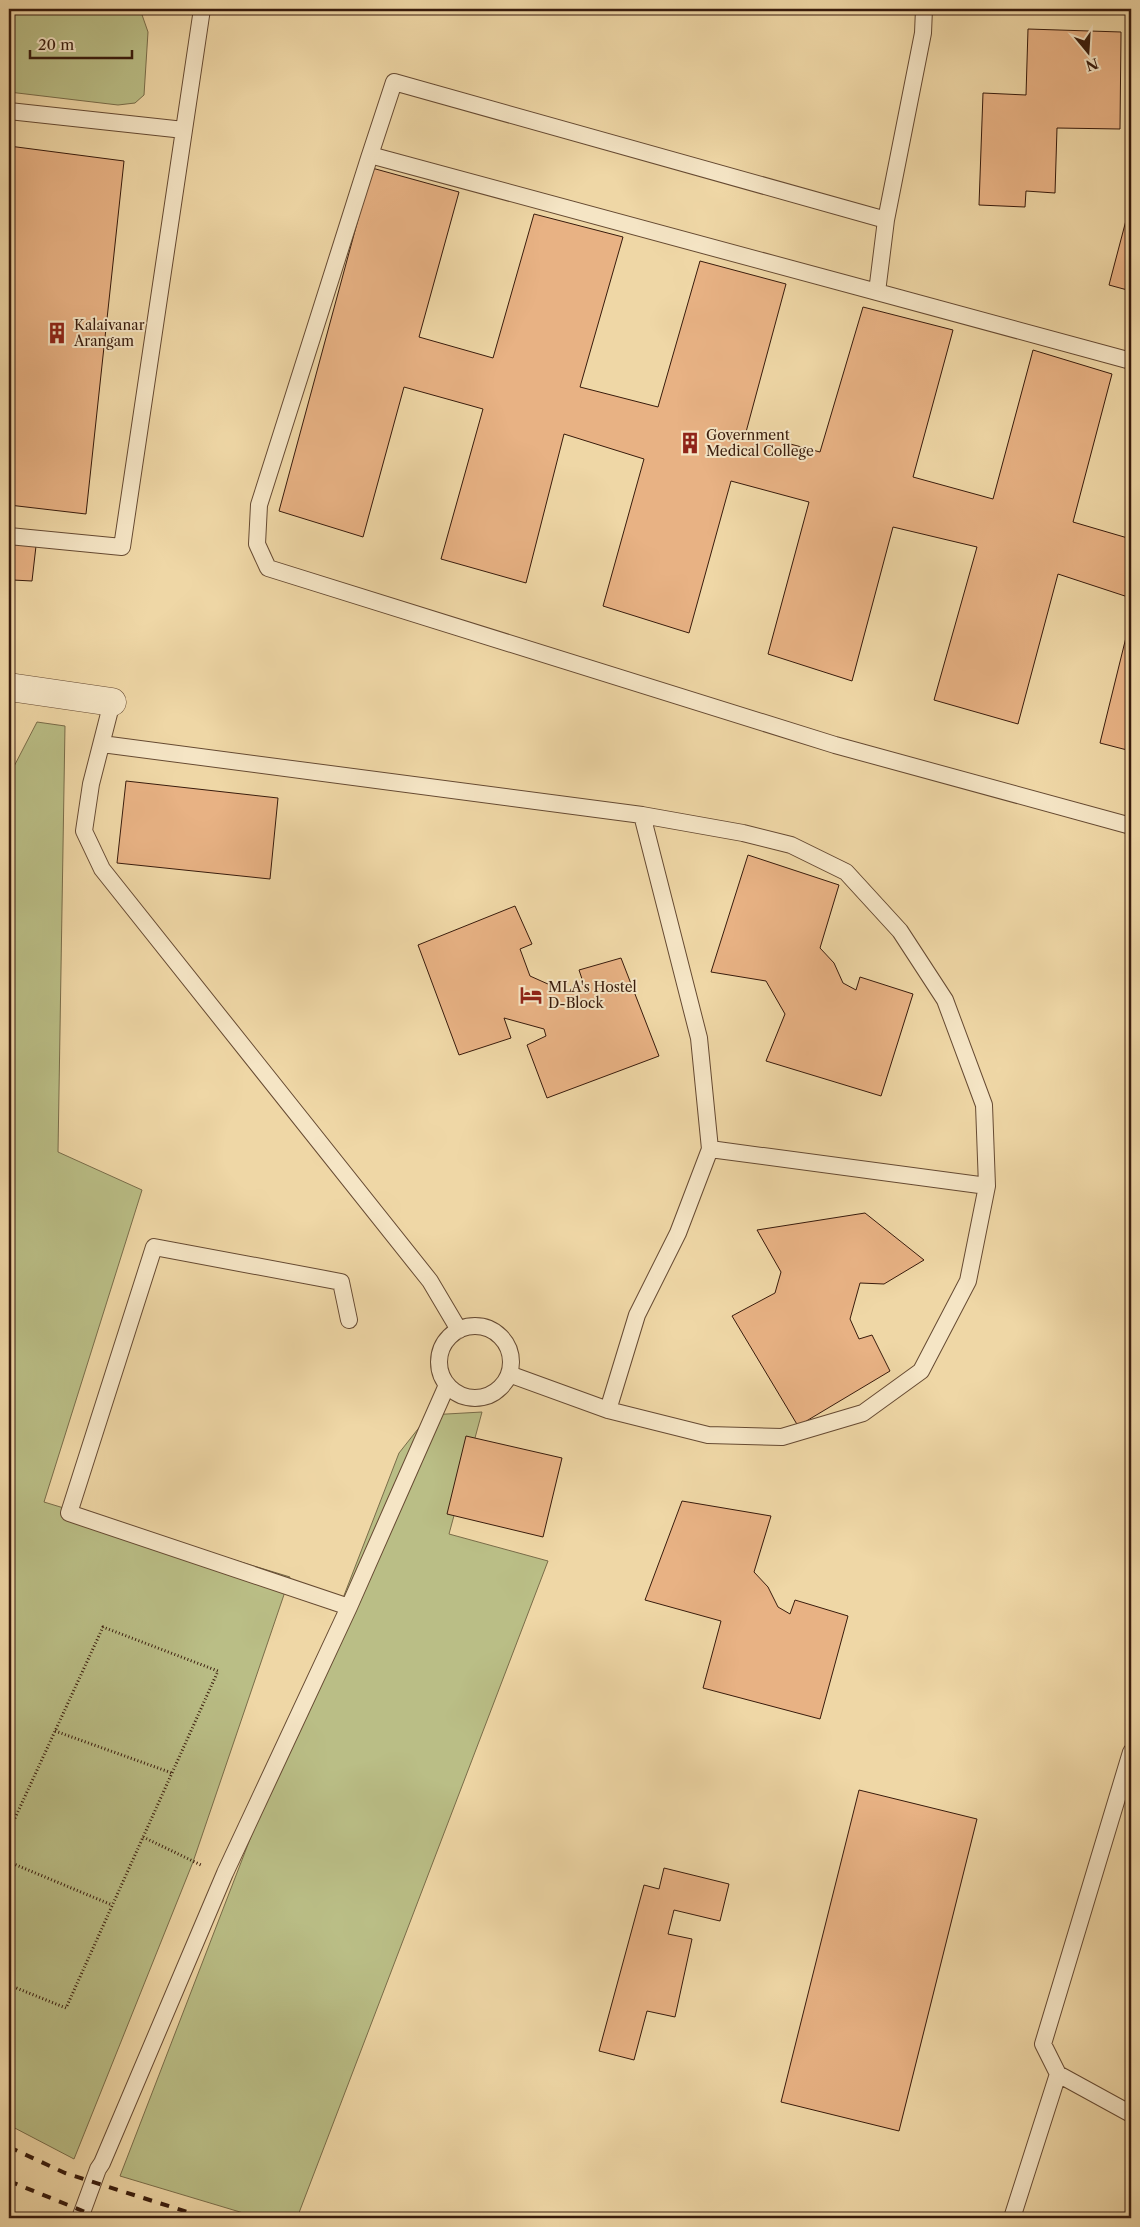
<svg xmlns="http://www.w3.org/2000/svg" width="1140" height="2227" viewBox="0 0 1140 2227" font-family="'Libre Caslon Text',serif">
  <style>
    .green { fill: #babe86; stroke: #796c49 }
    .building { fill: #e8b284; stroke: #381b0c }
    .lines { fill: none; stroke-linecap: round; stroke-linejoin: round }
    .lane-casing { stroke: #664a32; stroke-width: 18 }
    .street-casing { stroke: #664a32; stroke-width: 29 }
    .path { stroke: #381b0c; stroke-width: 3; stroke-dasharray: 1 2.5; stroke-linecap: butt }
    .lane { stroke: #f5e5c5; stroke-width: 16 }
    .street { stroke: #f5e5c5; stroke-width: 28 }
    .rail { stroke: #381b0c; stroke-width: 4; stroke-dasharray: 9 9; stroke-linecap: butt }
    .labels { text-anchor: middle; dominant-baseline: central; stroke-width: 4; stroke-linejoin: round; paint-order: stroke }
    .poi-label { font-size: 14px; fill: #381b0c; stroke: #f5e5c5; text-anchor: start }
  </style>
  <rect width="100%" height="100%" fill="#efd7a6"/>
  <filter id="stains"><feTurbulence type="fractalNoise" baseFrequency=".004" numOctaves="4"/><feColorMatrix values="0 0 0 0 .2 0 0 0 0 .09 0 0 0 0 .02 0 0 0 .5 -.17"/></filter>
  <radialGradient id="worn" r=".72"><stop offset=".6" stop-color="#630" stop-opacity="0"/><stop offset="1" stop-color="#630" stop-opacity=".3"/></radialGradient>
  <path class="green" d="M9 9H140L148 32 144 95 135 103 118 105 9 92Z
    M37 722 65 726 58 1152 142 1190 44 1502 290 1577 193 1862 74 2159 9 2125V776Z
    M482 1412 449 1534 548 1561 297 2218H260L120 2176 399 1453 429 1415Z"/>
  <path class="building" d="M1028 29 1121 32 1120 129 1057 128 1055 193 1026 191 1025 207 979 205 983 93 1026 95Z
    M9 146 124 161 86 514 9 505Z
    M372 168 459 192 419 337 493 358 534 214 623 237 580 387 658 407 700 261 786 284 746 432 820 452 863 307 953 330 913 477 993 499 1033 350 1112 374 1073 522 1131 539V598L1058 574 1018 724 934 700 977 547 893 527 852 681 768 654 809 502 731 481 689 633 603 606 644 459 564 434 526 583 441 559 483 409 404 387 363 537 279 511Z
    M1129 209 1131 210V291L1109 285Z
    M9 543 36 546 32 581 13 580 11 616H9Z
    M1131 617V751L1100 743Z
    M126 781 278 798 270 879 117 863Z
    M748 855 839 885 820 948 834 963 843 983 856 990 860 977 913 994 881 1096 766 1061 785 1014 766 981 711 972Z
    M515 906 532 944 520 949 530 976 568 993 584 985 579 970 621 958 659 1056 547 1098 527 1045 546 1036 544 1029 504 1018 511 1038 459 1055 418 945Z
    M865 1213 924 1260 884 1284 860 1283 850 1319 859 1339 872 1335 890 1371 798 1426 732 1316 775 1293 781 1272 757 1230Z
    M466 1436 562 1458 543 1537 447 1514Z
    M682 1501 771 1516 754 1572 768 1587 778 1607 790 1614 795 1600 848 1616 820 1719 703 1688 721 1621 645 1600Z
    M859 1790 977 1819 899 2131 781 2102Z
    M664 1868 729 1884 720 1921 674 1910 668 1934 692 1939 675 2017 647 2011 634 2060 599 2051 644 1885 659 1889Z"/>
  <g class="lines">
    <g class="lane-casing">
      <path id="lane" d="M9 111 184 130
        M370 155 259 505 257 544 268 568 835 745 1131 826
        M886 220 394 82 370 155 877 292 886 220 923 33 924 9
        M877 292 1131 361
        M9 536 122 547 202 9
        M112 702 91 784 84 831 102 869 430 1281 459 1330
        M102 744 642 815
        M710 1149 987 1186
        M439 1362a36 36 0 1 1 72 0a36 36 0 1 1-72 0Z
        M509 1374 608 1410 708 1435 782 1437 863 1413 921 1371 968 1281 987 1186 984 1105 945 1000 900 931 846 872 791 845 743 833 642 815 699 1038 710 1149 678 1233 637 1315 608 1410
        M349 1607 69 1513 154 1247 341 1282 349 1320
        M1131 1752 1043 2044 1058 2074 1131 2114
        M80 2218 98 2169 102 2163 225 1873 349 1607 447 1385
        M1012 2218 1058 2074"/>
    </g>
    <g class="street-casing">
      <path id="street" d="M9 687 112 702"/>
    </g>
    <path class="path" d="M55 1731 172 1773
      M9 1831 103 1627 218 1671 66 2008 9 1985
      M143 1837 201 1865
      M9 1862 112 1905"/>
    <use href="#lane" class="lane"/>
    <use href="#street" class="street"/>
    <path class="rail" d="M9 2147 65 2173 206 2218
      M9 2181 100 2218"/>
  </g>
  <defs>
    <g id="building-bare" transform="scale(1.725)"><path d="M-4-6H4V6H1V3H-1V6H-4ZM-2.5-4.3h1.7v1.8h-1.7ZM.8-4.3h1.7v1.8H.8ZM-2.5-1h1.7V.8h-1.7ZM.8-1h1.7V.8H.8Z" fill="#8f2418" stroke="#f5e5c5" stroke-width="2.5" paint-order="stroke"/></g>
    <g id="hotel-bare" transform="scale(1.725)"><path d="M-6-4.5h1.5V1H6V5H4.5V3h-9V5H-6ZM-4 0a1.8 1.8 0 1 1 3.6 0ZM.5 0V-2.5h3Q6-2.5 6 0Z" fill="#8f2418" stroke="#f5e5c5" stroke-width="2.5" paint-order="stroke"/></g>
  </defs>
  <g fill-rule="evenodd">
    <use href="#building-bare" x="57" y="333"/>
    <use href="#building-bare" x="690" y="443"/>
    <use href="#hotel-bare" x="531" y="995"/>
  </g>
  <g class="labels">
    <g class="poi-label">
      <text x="74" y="325">Kalaivanar<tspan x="74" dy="16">Arangam</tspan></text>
      <text x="706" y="435">Government<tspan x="706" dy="16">Medical College</tspan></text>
      <text x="548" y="987">MLA's Hostel<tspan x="548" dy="16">D-Block</tspan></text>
    </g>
  </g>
  <rect width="1140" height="2227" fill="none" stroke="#efd7a6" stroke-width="30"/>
  <rect x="10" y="10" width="1120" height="2207" fill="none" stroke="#381b0c" stroke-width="2.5"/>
  <rect x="15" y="15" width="1110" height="2197" fill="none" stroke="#381b0c"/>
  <g transform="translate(1088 52) rotate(162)" stroke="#f5e5c5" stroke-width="4" paint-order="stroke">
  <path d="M0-4L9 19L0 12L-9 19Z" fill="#381b0c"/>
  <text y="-8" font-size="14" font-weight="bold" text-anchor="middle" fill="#381b0c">N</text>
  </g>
  <path d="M30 50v8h102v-8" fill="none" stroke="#381b0c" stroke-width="2.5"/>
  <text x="38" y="50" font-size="15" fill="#381b0c" stroke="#f5e5c5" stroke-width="4" paint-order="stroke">20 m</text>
  <rect width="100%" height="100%" filter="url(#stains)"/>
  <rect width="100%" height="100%" fill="url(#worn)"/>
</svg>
